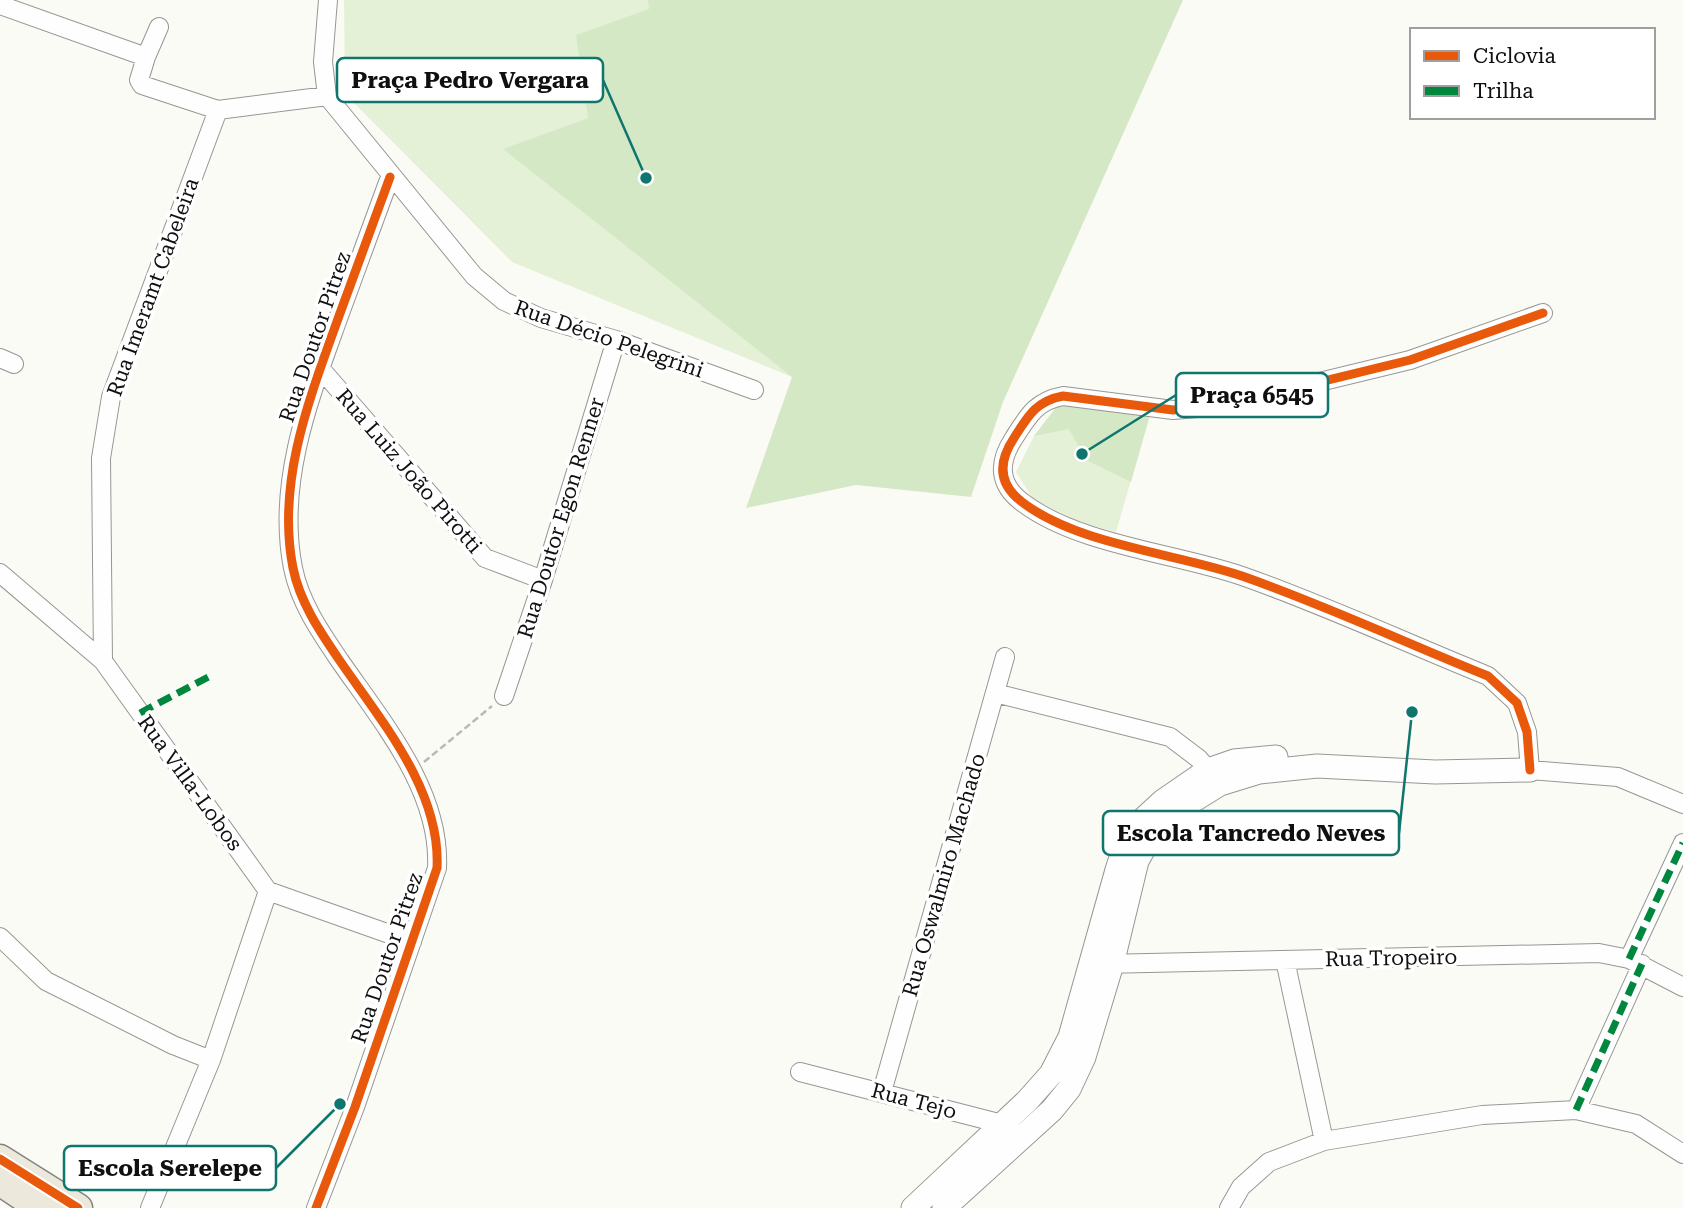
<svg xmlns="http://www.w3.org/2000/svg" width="1683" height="1208" viewBox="0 0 1683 1208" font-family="'Roboto Serif',serif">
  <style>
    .green { fill: #e4f1d7 }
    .forest { fill: #d5e8c6 }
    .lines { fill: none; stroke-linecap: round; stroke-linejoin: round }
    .minor-casing { stroke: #969694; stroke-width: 20 }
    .tertiary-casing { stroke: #969694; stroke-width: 25 }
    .primary-casing { stroke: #838381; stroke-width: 31 }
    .path { stroke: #b9b9b8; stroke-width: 2.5; stroke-dasharray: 7 3.5; stroke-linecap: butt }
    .minor { stroke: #fefefe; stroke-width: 18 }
    .tertiary { stroke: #fefefe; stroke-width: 23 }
    .primary { stroke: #ece8dc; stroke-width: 28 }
    .quiet { stroke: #00873e; stroke-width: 7; stroke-dasharray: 14 7; stroke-linecap: butt }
    .cycleway-casing { stroke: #fff; stroke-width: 13 }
    .cycleway { stroke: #e8590c; stroke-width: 9 }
    .labels { text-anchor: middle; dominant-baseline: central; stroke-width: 7; stroke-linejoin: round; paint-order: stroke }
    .street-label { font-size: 21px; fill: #101010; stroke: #fff }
    .leader { fill: none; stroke: #0f766e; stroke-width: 2.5 }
    .callout-dot { fill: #0f766e; stroke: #fff; stroke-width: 2.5 }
    .callout { fill: #fff; stroke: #0f766e; stroke-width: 2.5 }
    .callout-label { font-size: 23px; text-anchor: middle; font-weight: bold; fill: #101010 }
  </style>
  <rect width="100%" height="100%" fill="#fbfbf6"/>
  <path class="green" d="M344 0H926L792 377 512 262 345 94Z
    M1058 405 1150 415 1116 532 1082 523 1033 499 1016 472 1034 436Z"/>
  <path class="forest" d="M648 0H1183L1003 402 971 497 856 485 746 508 792 377 503 149 588 118 576 35 649 9Z
    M1058 405 1150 415 1131 482 1086 460 1069 429 1034 436Z"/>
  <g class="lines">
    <g class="minor-casing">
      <path id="minor" d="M328 0 323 62 327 96 474 276 504 301 541 318 616 340 754 390
        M0 5 146 57 139 80 142 85 218 110
        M146 57 159 27
        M1543 313 1410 360 1221 406 1173 410 1063 396C1036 401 1028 416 1014 438 998 462 998 484 1022 502 1078 545 1175 553 1242 576 1325 605 1406 643 1488 676L1517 703 1527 732 1530 770 1618 777 1683 804
        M0 358 14 364
        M320 368 485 558 543 580
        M0 573 103 661 268 891 412 942
        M103 661 101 458 111 397 218 110 327 96
        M995 693 1170 737 1199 759 1215 778
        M504 696 543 580 616 340
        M0 937 46 981 173 1045 211 1060
        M1629 959 1683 843
        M1285 960 1324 1141
        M1103 964 1599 953 1629 959 1683 987
        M800 1072 1010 1126
        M882 1092 1005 657
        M1576 1110 1642 964
        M150 1208 211 1060 268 891
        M316 1208 355 1107 437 868C441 791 382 722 340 661 321 633 300 603 293 568 276 481 310 397 339 316 356 270 373 223 390 177
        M1229 1208 1241 1187 1269 1162 1324 1141 1482 1115 1576 1110 1636 1124 1683 1154"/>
    </g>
    <g class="tertiary-casing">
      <path id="tertiary" d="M913 1208 1027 1101 1051 1074 1070 1037 1117 870 1126 842 1137 825 1163 801 1208 770 1234 761 1276 757
        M944 1208 1052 1110 1069 1089 1084 1057 1112 964 1137 861 1156 827 1183 807 1220 784 1259 772 1317 766 1435 772 1530 770"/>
    </g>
    <g class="primary-casing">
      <path id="primary" d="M0 1159 78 1208
        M0 1181 40 1208"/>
    </g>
    <path class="path" d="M424 762 492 706"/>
    <use href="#minor" class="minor"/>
    <use href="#tertiary" class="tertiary"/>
    <use href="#primary" class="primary"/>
    <path class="quiet" d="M140 713 212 675
      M1629 959 1683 843
      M1576 1110 1642 964"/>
    <g class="cycleway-casing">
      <path id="cycleway" d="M1530 770 1527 732 1517 703 1488 676C1406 643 1325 605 1242 576 1175 553 1078 545 1022 502 998 484 998 462 1014 438 1028 416 1036 401 1063 396L1173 410 1221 406 1410 360 1543 313
        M0 1159 78 1208
        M316 1208 355 1107 437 868C441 791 382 722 340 661 321 633 300 603 293 568 276 481 310 397 339 316 356 270 373 223 390 177"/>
    </g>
    <use href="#cycleway" class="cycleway"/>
  </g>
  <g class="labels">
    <g class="street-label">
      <text transform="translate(153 287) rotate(-70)">Rua Imeramt Cabeleira</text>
      <text transform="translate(315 337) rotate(-71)">Rua Doutor Pitrez</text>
      <text transform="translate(609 339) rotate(19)">Rua Décio Pelegrini</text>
      <text transform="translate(409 471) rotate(49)">Rua Luiz João Pirotti</text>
      <text transform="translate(561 518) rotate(-73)">Rua Doutor Egon Renner</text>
      <text transform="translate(190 783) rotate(54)">Rua Villa-Lobos</text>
      <text transform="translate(944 875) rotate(-74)">Rua Oswalmiro Machado</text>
      <text transform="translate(387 958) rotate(-71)">Rua Doutor Pitrez</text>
      <text transform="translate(1391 958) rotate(-1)">Rua Tropeiro</text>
      <text transform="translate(914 1101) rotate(15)">Rua Tejo</text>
    </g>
  </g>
  <path class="leader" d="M646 178L603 80M1082 454L1176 395M1412 712L1399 833M340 1104L276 1168"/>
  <g class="callout-dot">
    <circle cx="646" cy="178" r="7"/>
    <circle cx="1082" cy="454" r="7"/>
    <circle cx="1412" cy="712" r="7"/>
    <circle cx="340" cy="1104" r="7"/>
  </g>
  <g class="callout">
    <rect x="337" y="58" width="266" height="44" rx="7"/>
    <rect x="1176" y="373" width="152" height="44" rx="7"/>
    <rect x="1103" y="811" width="296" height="44" rx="7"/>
    <rect x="64" y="1146" width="212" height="44" rx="7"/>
  </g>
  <g class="callout-label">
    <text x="470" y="88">Praça Pedro Vergara</text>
    <text x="1252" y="403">Praça 6545</text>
    <text x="1251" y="841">Escola Tancredo Neves</text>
    <text x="170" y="1176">Escola Serelepe</text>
  </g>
  <rect x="1410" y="28" width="245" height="91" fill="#ffffff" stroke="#9f9f9f" stroke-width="2"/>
  <rect x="1424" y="51" width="35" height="10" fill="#e8590c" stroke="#9f9f9f" stroke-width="2"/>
  <text x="1473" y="63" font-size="21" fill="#101010">Ciclovia</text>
  <rect x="1424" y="86" width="35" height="10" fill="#00873e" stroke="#9f9f9f" stroke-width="2"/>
  <text x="1473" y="98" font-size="21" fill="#101010">Trilha</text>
</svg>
